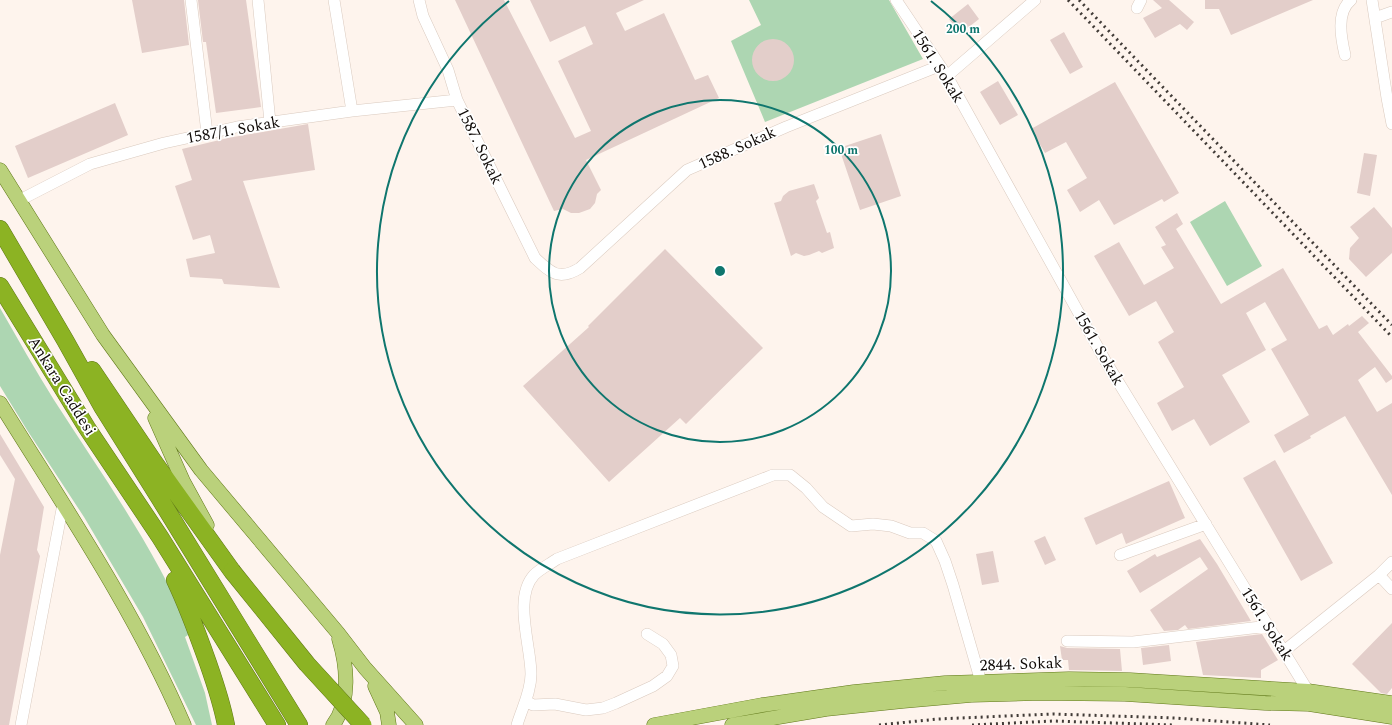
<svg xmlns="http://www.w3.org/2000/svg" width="1392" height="725" viewBox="0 0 1392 725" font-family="Spectral,serif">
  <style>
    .green { fill: #add6b2 }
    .building { fill: #e3ceca }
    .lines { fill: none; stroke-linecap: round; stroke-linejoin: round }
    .minor-casing { stroke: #dacabf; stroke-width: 12 }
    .major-casing { stroke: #607819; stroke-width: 15 }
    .highway-casing { stroke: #607819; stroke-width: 18 }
    .minor { stroke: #fff; stroke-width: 11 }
    .major { stroke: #bad17b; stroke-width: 14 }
    .highway { stroke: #8cb323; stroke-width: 17 }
    .rail { stroke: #413b37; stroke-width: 3; stroke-dasharray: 2 4; stroke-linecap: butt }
    .highway-bridge-casing { stroke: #607819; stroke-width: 18; stroke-linecap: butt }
    .highway-bridge { stroke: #8cb323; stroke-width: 17 }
    .ring { fill: none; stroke: #0f766e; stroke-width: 2 }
    .labels { text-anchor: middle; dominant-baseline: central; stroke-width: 3.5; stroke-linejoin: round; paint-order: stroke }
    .street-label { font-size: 16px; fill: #0f0a07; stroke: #fff }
    .centre { fill: #0f766e; stroke: #fff; stroke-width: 2 }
    .ring-label { font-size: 12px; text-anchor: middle; font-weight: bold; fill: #0f766e; stroke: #fff; stroke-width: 3.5; stroke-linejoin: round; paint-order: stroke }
  </style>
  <rect width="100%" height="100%" fill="#fef4ed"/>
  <path class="green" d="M749 0H889L923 59 765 122 731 41 761 25Z
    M1225 201 1262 266 1227 286 1190 222Z
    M0 308C18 339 35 370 54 400 103 476 156 550 191 633L185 637 205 693 212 725H196L195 723 143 617 84 517 27 430 0 386Z"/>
  <path class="building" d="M132 0H184L189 45 142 53Z
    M198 0H246L261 107 216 113 206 42H203Z
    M455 0H504L575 138 591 131 558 61 593 44 585 26 550 42 530 0H644L616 13 625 31 664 13 695 80 708 75 719 98 586 160 601 190 597 194 595 203 590 209 579 213H571L563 209 554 211Z
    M1153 0H1169L1194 22 1187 30 1180 24 1155 38 1143 18 1162 8Z
    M1205 0H1313L1231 35 1219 9H1205Z
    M968 4 979 19 960 34 949 19Z
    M1064 32 1083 67 1070 74 1050 40Z
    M752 60a21 21 0 1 1 42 0a21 21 0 1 1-42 0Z
    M998 81 1018 115 1000 125 980 92Z
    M1115 82 1179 193 1164 202 1162 199 1114 225 1099 200 1080 212 1067 190 1087 178 1066 142 1045 153 1031 129Z
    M115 103 128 135 28 178 15 146Z
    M308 124 315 170 243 181 280 288 224 284 222 279 190 277 186 259 215 253 210 235 193 240 175 186 192 180 182 149 228 138Z
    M881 134 901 196 860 210 839 148Z
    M1364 153 1377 155 1370 196 1357 193Z
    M814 184 819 198 816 201 827 233 830 232 834 248 822 253 819 251 809 255 804 256 796 253 791 256 774 203 781 201 783 196 789 191Z
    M1374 207 1392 228V253L1366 277 1349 259 1350 248 1359 238 1350 227Z
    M1177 213 1183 224 1176 229 1221 304 1283 268 1319 329 1327 325 1333 335 1348 324 1349 326 1362 316 1369 323 1358 332 1392 376V379L1386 383 1375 367 1358 380 1377 412 1392 403V495L1345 416 1310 436 1311 438 1284 453 1274 435 1309 415 1271 349 1287 340 1265 302 1246 313 1266 350 1222 375 1250 422 1210 446 1194 419 1172 431 1157 403 1184 387 1158 342 1174 332 1156 301 1129 316 1094 256 1119 242 1144 285 1174 268 1161 247 1166 245 1155 227Z
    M665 249 763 348 686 424 680 418 609 482 523 386 589 327 588 326Z
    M0 434 44 507 37 550 40 556 9 725H0V555L15 479 0 455Z
    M1275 460 1333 563 1301 581 1243 478Z
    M1169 481 1185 518 1126 544 1122 533 1096 545 1084 518Z
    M1045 536 1056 560 1045 565 1034 541Z
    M1200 539 1217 564 1251 621 1188 629 1185 625 1178 630 1164 631 1150 610 1208 569 1200 557 1140 593 1127 571 1155 554 1157 557Z
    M993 551 999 582 982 585 976 554Z
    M1392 623V688L1387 694 1381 693 1352 664Z
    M1262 634 1278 660 1261 670V678L1203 675 1196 642Z
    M1169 645 1171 661 1143 665 1141 648Z
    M1060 646 1067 648 1120 649 1122 671 1069 670 1068 660H1062Z"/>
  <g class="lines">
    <g class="minor-casing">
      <path id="minor" d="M191 0 207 133
        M258 0 270 122
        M334 0 352 111
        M419 0 423 16 448 70 457 100 535 258C551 273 559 281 580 268L687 170 786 127 939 66
        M896 0 947 76 1106 362 1308 691 1309 697
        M1372 0 1387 98 1392 124
        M1137 8 1141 0
        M1375 18 1392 12
        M1345 55C1341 38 1336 12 1351 0
        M947 76 1035 0
        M20 200 90 164 164 143 237 127 352 111 457 100
        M1120 555 1206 524
        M1392 562 1379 575 1392 589
        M1067 641 1133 642 1269 626
        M1284 651 1379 575
        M526 701 533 705 555 704 586 710 603 708 616 703 653 686 667 676 673 666 671 655 663 644 647 634
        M21 725 63 504
        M517 725C522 708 531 692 531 674 531 646 513 598 534 575 540 569 550 564 557 559L773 475H790L806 488 823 507 851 526 873 524 891 526 910 533H923L936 541 945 561 953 585 981 682"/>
    </g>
    <g class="major-casing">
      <path id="major" d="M0 170 103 335 201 470 338 633 365 668 416 725
        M0 403C65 508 135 611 184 725
        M155 418 183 481 207 525
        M375 686 387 712 389 725
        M333 725C351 701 347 665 339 639
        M654 725 762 705 854 692 945 683 1069 679 1130 680 1308 691 1392 703
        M732 725 826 709 903 701 971 695 1041 693 1125 694 1265 703 1309 704 1392 717"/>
    </g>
    <g class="highway-casing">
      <path id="highway" d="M0 229 65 340 103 408 160 499 299 725
        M0 286 87 428 160 537 277 725
        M92 370 154 462 232 571
        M175 580C188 607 198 635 208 663 215 683 222 704 226 725"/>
    </g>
    <use href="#minor" class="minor"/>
    <use href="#major" class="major"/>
    <use href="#highway" class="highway"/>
    <path class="rail" d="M1068 0 1392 337
      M1079 0 1392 325
      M879 725 938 719 1053 714 1175 718 1270 725
      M972 725 1053 721 1175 725"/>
    <g class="highway-bridge-casing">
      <path id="highway-bridge" d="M232 571 307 664 363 725"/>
    </g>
    <use href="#highway-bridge" class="highway-bridge"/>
  </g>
  <g class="ring">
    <circle cx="720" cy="271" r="171"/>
    <path d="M931 1A343 343 0 1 1 509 1"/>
  </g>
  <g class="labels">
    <g class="street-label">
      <text transform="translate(938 66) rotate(58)">1561. Sokak</text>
      <text transform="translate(233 130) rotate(-10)">1587/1. Sokak</text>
      <text transform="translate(480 146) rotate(64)">1587. Sokak</text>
      <text transform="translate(737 148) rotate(-24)">1588. Sokak</text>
      <text transform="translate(1099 348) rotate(60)">1561. Sokak</text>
      <text transform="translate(62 386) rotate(58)">Ankara Caddesi</text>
      <text transform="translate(1267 624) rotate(58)">1561. Sokak</text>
      <text transform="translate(1021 664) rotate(-2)">2844. Sokak</text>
    </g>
  </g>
  <circle cx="720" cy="271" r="6" class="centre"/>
  <g class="ring-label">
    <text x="963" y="33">200 m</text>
    <text x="841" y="154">100 m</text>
  </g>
</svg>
